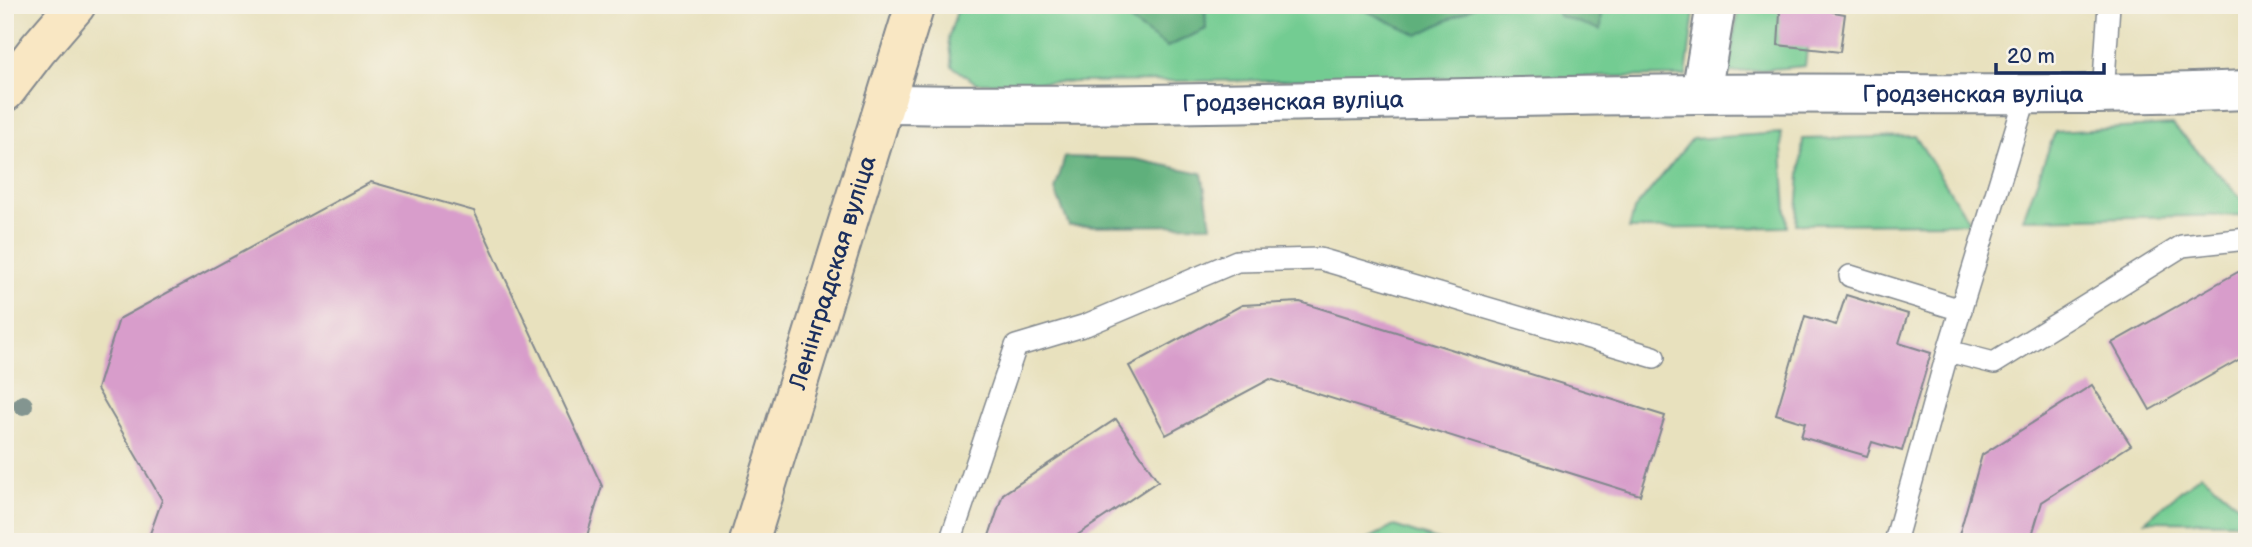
<svg xmlns="http://www.w3.org/2000/svg" width="2252" height="547" viewBox="0 0 2252 547" font-family="'Balsamiq Sans',sans-serif">
  <style>
    .green { fill: #73cc92; stroke: #477e78; stroke-width: 2 }
    .forest { fill: #5eb07c; stroke: #3c706d; stroke-width: 2 }
    .building { fill: #d89dcb }
    .lines { fill: none; stroke-linecap: round; stroke-linejoin: round }
    .service-casing { stroke: #82888e; stroke-width: 24 }
    .minor-casing { stroke: #82888e; stroke-width: 42 }
    .secondary-casing { stroke: #82888e; stroke-width: 42 }
    .service { stroke: #fff; stroke-width: 21 }
    .minor { stroke: #fff; stroke-width: 38 }
    .secondary { stroke: #f9e7c3; stroke-width: 38 }
    .tree { fill: #839590 }
    .labels { text-anchor: middle; dominant-baseline: central; stroke-width: 7; stroke-linejoin: round; paint-order: stroke }
    .street-label { font-size: 24px; fill: #1b2f5e; stroke: #f7f3e8 }
  </style>
  <rect width="100%" height="100%" fill="#f7f3e8"/>
  <filter id="ink" filterUnits="userSpaceOnUse"><feTurbulence type="fractalNoise" baseFrequency=".0143" numOctaves="2"/><feDisplacementMap in="SourceGraphic" scale="14" xChannelSelector="R" yChannelSelector="G"/><feConvolveMatrix kernelMatrix="1 2 1 2 8 2 1 2 1" color-interpolation-filters="sRGB"/></filter>
  <filter id="wash" filterUnits="userSpaceOnUse"><feTurbulence type="fractalNoise" baseFrequency=".00686" numOctaves="4" result="noise"/><feDisplacementMap in="SourceGraphic" scale="28" xChannelSelector="R" yChannelSelector="G"/><feGaussianBlur stdDeviation="1.57" result="paint"/><feColorMatrix in="noise" values="0 0 0 0 0 0 0 0 0 0 0 0 0 0 0 0 0 1.4 0 .05"/><feComposite in="paint" operator="in"/></filter>
  <g filter="url(#wash)">
    <rect width="100%" height="100%" fill="#e8e1be"/>
    <path class="green" d="M959 5H1695L1686 76 976 83 952 66 948 39Z
      M1739 5H1812L1805 66 1728 73Z
      M2173 125 2247 204V215L2023 219 2055 132Z
      M1781 133 1787 227 1629 229 1634 210 1692 139Z
      M1915 136 1970 223 1796 224 1803 139Z
      M2201 474 2247 512V522L2145 521Z
      M1394 526 1443 542H1362Z"/>
    <path class="forest" d="M1118 5H1205L1206 29 1167 47 1120 14Z
      M1354 5H1478L1418 35Z
      M1556 5H1602L1601 30 1559 16Z
      M1065 157 1134 159 1202 173 1211 225 1069 226 1055 190Z"/>
    <g id="blocks">
      <path class="building" d="M1768 5H1833V12L1845 14 1840 52 1778 45 1780 13 1767 8Z
        M371 182 474 211 602 486 587 536 576 542H147L162 500 97 389 119 319Z
        M2238 272 2247 274V355L2150 410 2112 343Z
        M1846 295 1908 314 1899 343 1931 353 1902 451 1872 442 1867 456 1801 437 1805 423 1776 414 1805 316 1836 325Z
        M1300 302 1665 416 1640 495 1270 379 1166 435 1129 366 1242 305Z
        M2092 385 2131 445 2042 502 2030 542H1957L1982 455Z
        M1116 419 1158 481 1067 542H987L1003 494Z"/>
    </g>
  </g>
  <g filter="url(#ink)">
    <use href="#blocks" fill-opacity="0" stroke="#82888e" stroke-width="2"/>
    <g class="lines">
      <g class="service-casing">
        <path id="service" d="M2103 95 2109 5
          M1850 276 1961 310
          M1948 351 1994 363 2182 246 2247 239
          M950 542 1016 346 1086 325 1237 261 1320 259 1654 357
          M1895 542 1948 351 2026 96"/>
      </g>
      <g class="minor-casing">
        <g id="minor">
          <path d="M1701 94 1716 5"/>
          <path id="s1" d="M885 104C1156 108 1428 97 1699 94 1882 92 2064 98 2247 90"/>
        </g>
      </g>
      <g class="secondary-casing">
        <g id="secondary">
          <path d="M5 92 38 49 76 5"/>
          <path id="s2" d="M749 542 915 5"/>
        </g>
      </g>
      <use href="#service" class="service"/>
      <use href="#minor" class="minor"/>
      <use href="#secondary" class="secondary"/>
    </g>
    <circle class="tree" cx="23" cy="405" r="10"/>
  </g>
  <g class="labels">
    <g class="street-label">
      <text stroke="none"><textPath href="#s1" startOffset="1088">Гродзенская вуліца</textPath></text>
      <text stroke="none"><textPath href="#s1" startOffset="408">Гродзенская вуліца</textPath></text>
      <text stroke="none"><textPath href="#s2" startOffset="282">Ленінградская вуліца</textPath></text>
    </g>
  </g>
  <rect width="2252" height="547" fill="none" stroke="#f7f3e8" stroke-width="28"/>
  <path d="M1996 63v10h108v-10" fill="none" stroke="#1b2f5e" stroke-width="3.5"/>
  <text x="2007" y="63" font-size="21" fill="#1b2f5e" stroke="#f7f3e8" stroke-width="5" paint-order="stroke">20 m</text>
</svg>
